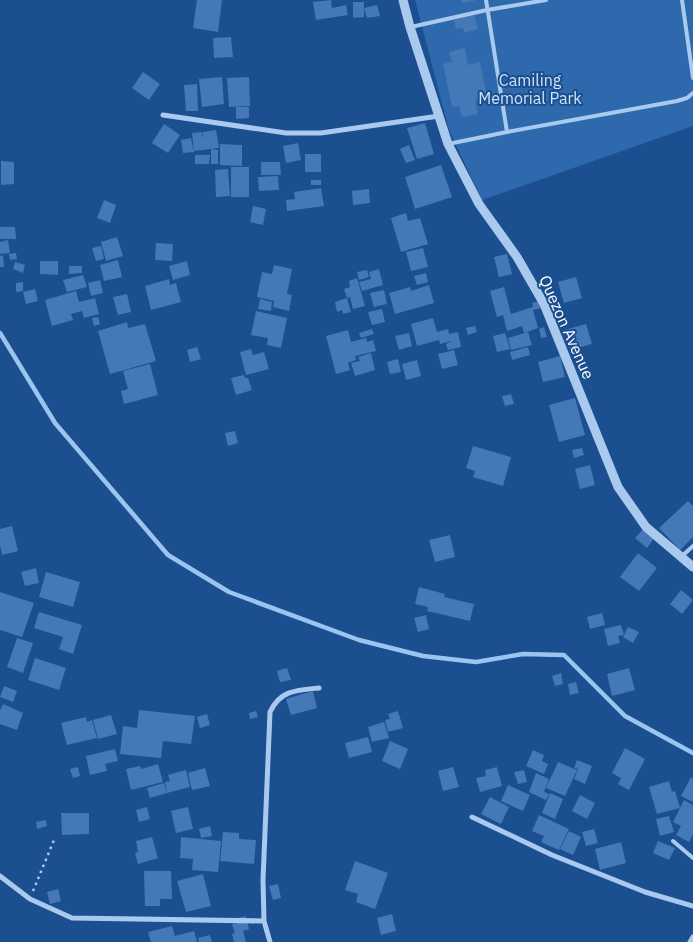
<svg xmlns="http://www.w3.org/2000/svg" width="693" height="942" viewBox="0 0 693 942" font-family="'IBM Plex Sans',sans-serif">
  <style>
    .green { fill: #2e69ad }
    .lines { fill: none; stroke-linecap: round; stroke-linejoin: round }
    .stream { stroke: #9cc4f0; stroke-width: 4.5 }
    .building { fill: #4478b7 }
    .path { stroke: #a9c9ee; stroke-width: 2.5; stroke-dasharray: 2.5 4; stroke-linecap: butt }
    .service { stroke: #a9c9ee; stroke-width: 4 }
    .minor { stroke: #a9c9ee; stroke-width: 5 }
    .tertiary { stroke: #a9c9ee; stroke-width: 9 }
    .labels { text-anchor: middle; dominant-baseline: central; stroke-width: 4; stroke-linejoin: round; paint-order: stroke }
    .park-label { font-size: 16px; fill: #cfe3fa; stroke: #1b4f8f }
    .street-label { font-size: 16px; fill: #fff; stroke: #1b4f8f }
  </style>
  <rect width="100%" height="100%" fill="#1b4f8f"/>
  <path class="green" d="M415 0H693V126L482 200 449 130Z"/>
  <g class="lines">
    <path class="stream" d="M0 333 55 423 168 555 229 592 359 640 423 656 476 662 523 654 564 655 625 716 693 753"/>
  </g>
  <path class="building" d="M197 0H222L218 32 193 28Z
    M331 0 332 8 346 5 348 15 316 20 313 2Z
    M461 0H474V1L462 3Z
    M353 2H364V17L353 18Z
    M377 5 380 16 367 18 364 8Z
    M474 15 478 29 464 33 463 28 456 29 454 20Z
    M231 37 233 57 214 58 213 38Z
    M465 48 468 65 480 62 487 97 475 100 478 114 462 117 459 106 452 107 443 64 452 62 449 52Z
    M143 72 160 84 149 100 132 88Z
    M222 77 224 104 202 107 199 79Z
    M249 77 250 106 229 107 227 78Z
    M197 84 198 111H186L184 85Z
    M236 107H249V118L236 119Z
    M425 123 434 154 417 159 407 128Z
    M164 124 180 135 168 153 152 143Z
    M216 130 219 148 194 151 192 133 202 132 203 140V132Z
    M191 138 194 152 183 153 181 140Z
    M298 143 301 160 286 163 283 146Z
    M220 144 242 145V166L220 165Z
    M409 145 415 160 406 163 400 149Z
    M211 149 218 150V164H211Z
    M305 154H321V172H305Z
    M195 155H210L209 164H195Z
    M1 161 14 162V184L1 185Z
    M261 162H280L281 175H261Z
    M441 165 452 197 415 209 405 177Z
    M231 167H249V197H231Z
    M228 169 230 196 216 197 215 170Z
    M278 176 279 190 259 191 258 177Z
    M311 180H321V185H311Z
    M321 188 324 206 287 211 286 200 295 199 294 192Z
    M369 189 370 203 353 205 352 191Z
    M104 200 116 205 110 223 97 218Z
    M253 206 266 209 263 225 250 222Z
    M406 213 408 221 420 218 428 244 401 252 391 218Z
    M0 227H15L16 239H0Z
    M117 237 123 256 106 261 101 242Z
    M8 240 10 253 0 254V242Z
    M156 243 173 244 172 261 155 260Z
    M101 246 104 259 96 261 92 248Z
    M423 248 428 267 411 271 406 252Z
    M16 253 17 259 10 260 9 254Z
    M507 254 512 274 499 277 494 257Z
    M3 255 4 267H0V256Z
    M118 260 122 277 104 281 100 265Z
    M40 261H58V275L40 274Z
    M187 261 190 275 173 280 169 266Z
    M15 262 25 265 23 273 13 269Z
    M274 265 292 269 287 294 292 295 289 311 273 307 274 301 257 297 262 272 272 274Z
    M69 266H82V273L69 274Z
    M379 269 383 285 362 291 359 282 371 279 369 272Z
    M367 270 369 277 359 280 357 272Z
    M426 273 428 282 417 285 414 276Z
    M83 275 87 287 67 292 63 280Z
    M576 277 582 298 564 303 558 282Z
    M357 278 365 306 353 309 350 297 347 298 344 289 350 287 349 281Z
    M169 279 170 285 176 283 181 302 151 310 145 286Z
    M100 280 103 293 91 296 88 283Z
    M23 282V291L16 292V283Z
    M429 285 434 303 395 314 389 293 410 287 411 291Z
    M504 287 511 314 533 307 532 303 539 301 541 308 533 310 538 328 524 333 522 326 507 331 503 315 497 317 490 291Z
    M35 289 38 301 26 304 23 292Z
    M384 290 387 304 374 307 370 293Z
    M76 291 79 302 95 298 99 314 84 318 82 311 71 314 73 320 52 326 45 300Z
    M127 294 131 312 118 315 113 297Z
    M347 298 351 312 343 314 342 310 337 312 335 302Z
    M260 299 272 302 271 311 258 309Z
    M382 309 385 322 372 325 368 312Z
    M256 311 287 318 281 348 267 345 268 338 251 335Z
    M98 317 100 324 94 326 92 318Z
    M433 318 437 332 448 329 449 334 458 332 461 347 448 350 446 344 452 341 440 344 439 340 417 346 411 324Z
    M127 322 128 328 145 324 156 361 110 374 98 331Z
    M586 324 592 344 570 350 564 330Z
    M475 326 477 332 468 335 466 328Z
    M544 327 547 337 541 338 539 329Z
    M372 329 374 334 361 338 359 333Z
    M348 330 351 342 366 338 367 342 373 340 376 351 355 356 356 360 348 363 350 370 336 374 326 336Z
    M528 332 532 345 511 350 508 338Z
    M409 333 412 346 399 350 395 336Z
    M505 333 510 349 497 352 493 336Z
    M197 347 201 359 190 362 187 350Z
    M528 347 530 355 512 360 510 352Z
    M251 349 253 355 264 352 269 369 246 375 240 352Z
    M454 350 458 365 442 369 438 354Z
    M371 353 375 370 355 376 351 363 360 361 358 357Z
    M560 356 565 377 543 382 538 362Z
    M398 359 401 372 390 374 387 362Z
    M417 360 421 376 406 380 402 364Z
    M150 364 158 395 124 404 121 391 128 389 123 371Z
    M244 375 245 378H248L252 390 236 395 231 378Z
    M511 394 514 404 505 406 502 396Z
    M575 398 585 435 559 442 549 405Z
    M235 431 238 443 228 446 225 433Z
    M473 446 511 457 503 486 473 477 475 471 466 468Z
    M582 448 584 455 574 458 572 450Z
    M590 465 595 485 580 489 575 469Z
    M688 501 693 506V537L680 550 659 528Z
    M12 526 18 551 2 555 0 545V529Z
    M644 528 655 537 647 548 635 538Z
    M450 535 455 557 435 562 429 540Z
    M638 553 657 568 639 591 620 577Z
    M36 568 39 583 25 586 21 572Z
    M46 572 80 582 73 607 39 597Z
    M419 587 445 594 444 597 474 604 470 621 427 611 428 607 415 604Z
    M681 590 693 600 682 614 670 604Z
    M0 592 34 603 22 637 0 630Z
    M39 612 82 625 73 654 59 649 63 637 34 628Z
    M602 613 605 625 590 629 587 617Z
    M426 615 429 629 418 632 414 618Z
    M621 625 624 635 618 636 620 643 608 646 604 629Z
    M628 627 639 632 633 643 623 637Z
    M17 638 33 643 23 673 7 667Z
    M35 658 66 668 59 690 28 680Z
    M287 668 291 680 280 682 277 671Z
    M629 668 635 690 612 696 607 674Z
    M561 673 563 684 555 686 552 676Z
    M576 682 579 693 570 695 568 684Z
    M4 686 17 691 13 702 0 697Z
    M313 691 317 708 291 715 286 699Z
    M3 704 23 713 17 730 0 724V711Z
    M139 710 195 716 191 744 163 741 161 758 120 754 123 726 137 728Z
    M256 711 258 717 250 719 249 713Z
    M398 711 403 728 388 732 385 720 390 719 388 714Z
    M207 714 210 725 200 728 197 717Z
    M111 715 117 734 98 739 93 720Z
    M86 717 87 722 92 720 97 738 67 745 61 723Z
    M384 722 389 738 372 742 368 727Z
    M368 737 372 752 349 758 345 743Z
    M390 741 408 749 400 769 382 761Z
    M625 748 645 759 629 790 618 784 621 778 612 773Z
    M115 749 118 761 105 764 107 771 90 775 86 756Z
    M533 750 544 755 542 761 548 764 544 774 526 766Z
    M577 760 592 766 585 784 574 779 578 769 574 768Z
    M558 762 577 770 565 796 546 788Z
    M158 764 163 782 131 790 126 769 140 766 141 769Z
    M78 767 80 776 73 778 70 769Z
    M453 767 459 787 443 791 438 771Z
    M497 767 502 786 480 792 476 778 486 776 485 770Z
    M205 768 210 786 192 790 188 773Z
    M186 770 190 787 167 793 165 782 170 781 168 775Z
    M524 770 527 782 518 784 514 772Z
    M536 773 549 779 544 792 549 794 546 800 529 792Z
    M691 777 693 779V802L681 796Z
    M669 781 672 792 675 791 680 808 657 814 649 787Z
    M164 783 167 793 150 798 147 788Z
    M508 785 530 795 523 811 501 801Z
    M550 793 563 799 555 819 542 813Z
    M580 795 595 803 587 819 572 811Z
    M490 797 509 807 501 824 481 814Z
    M684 800 693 805V834L689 842 676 835 681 826 673 822Z
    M147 807 150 819 139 822 136 810Z
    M188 807 193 829 176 833 171 811Z
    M61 813H89V834L62 835Z
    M539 815 569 829 559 850 541 842 544 836 532 831Z
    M669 816 674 832 660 836 656 819Z
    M46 820 47 826 37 829 36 822Z
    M210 826 212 836 201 838 199 829Z
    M594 829 598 843 586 846 582 832Z
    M569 831 581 837 573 855 560 849Z
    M223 832 239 833V839L256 840 254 864 220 861Z
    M152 837 158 858 138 864 135 853 138 852 136 841Z
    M181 837 221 841 218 872 192 870 193 859 180 858Z
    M658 841 675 848 669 860 653 853Z
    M621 842 626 863 600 870 595 849Z
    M355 861 388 873 375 909 356 902 358 894 345 890Z
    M144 871H171L172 899H160V906H145Z
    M203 874 211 906 186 912 177 881Z
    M278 884 281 898 273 900 269 886Z
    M58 889 61 901 50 904 47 892Z
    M392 914 396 931 381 935 377 918Z
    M246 916 249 929 243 931 246 942H234L232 934 235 933 232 924 239 923 238 918Z
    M172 926 175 936 194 931 197 942H151L148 932Z
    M210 935 212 942H199L198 938Z"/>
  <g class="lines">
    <path class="path" d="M33 891 54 840"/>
    <path class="service" d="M486 0 507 132
      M682 0 693 78
      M411 27 487 10 546 0
      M448 144 507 132 677 101 687 98 693 93
      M681 557 693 546
      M673 841 693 858"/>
    <path class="minor" d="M163 115 286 133H321L439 116
      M472 817 552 855 645 892 693 906
      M0 876 30 899 72 918 264 921
      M270 942 264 921 263 880 270 712C280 690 297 690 319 688
      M690 942 693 937"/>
    <path class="tertiary" d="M403 0 410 27 448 144 479 204 517 257 544 304 618 487 646 527 693 567"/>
  </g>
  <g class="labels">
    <g class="park-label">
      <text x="530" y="80">Camiling<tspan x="530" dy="18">Memorial Park</tspan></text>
    </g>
    <g class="street-label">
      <text transform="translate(567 327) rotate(66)">Quezon Avenue</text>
    </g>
  </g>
</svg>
